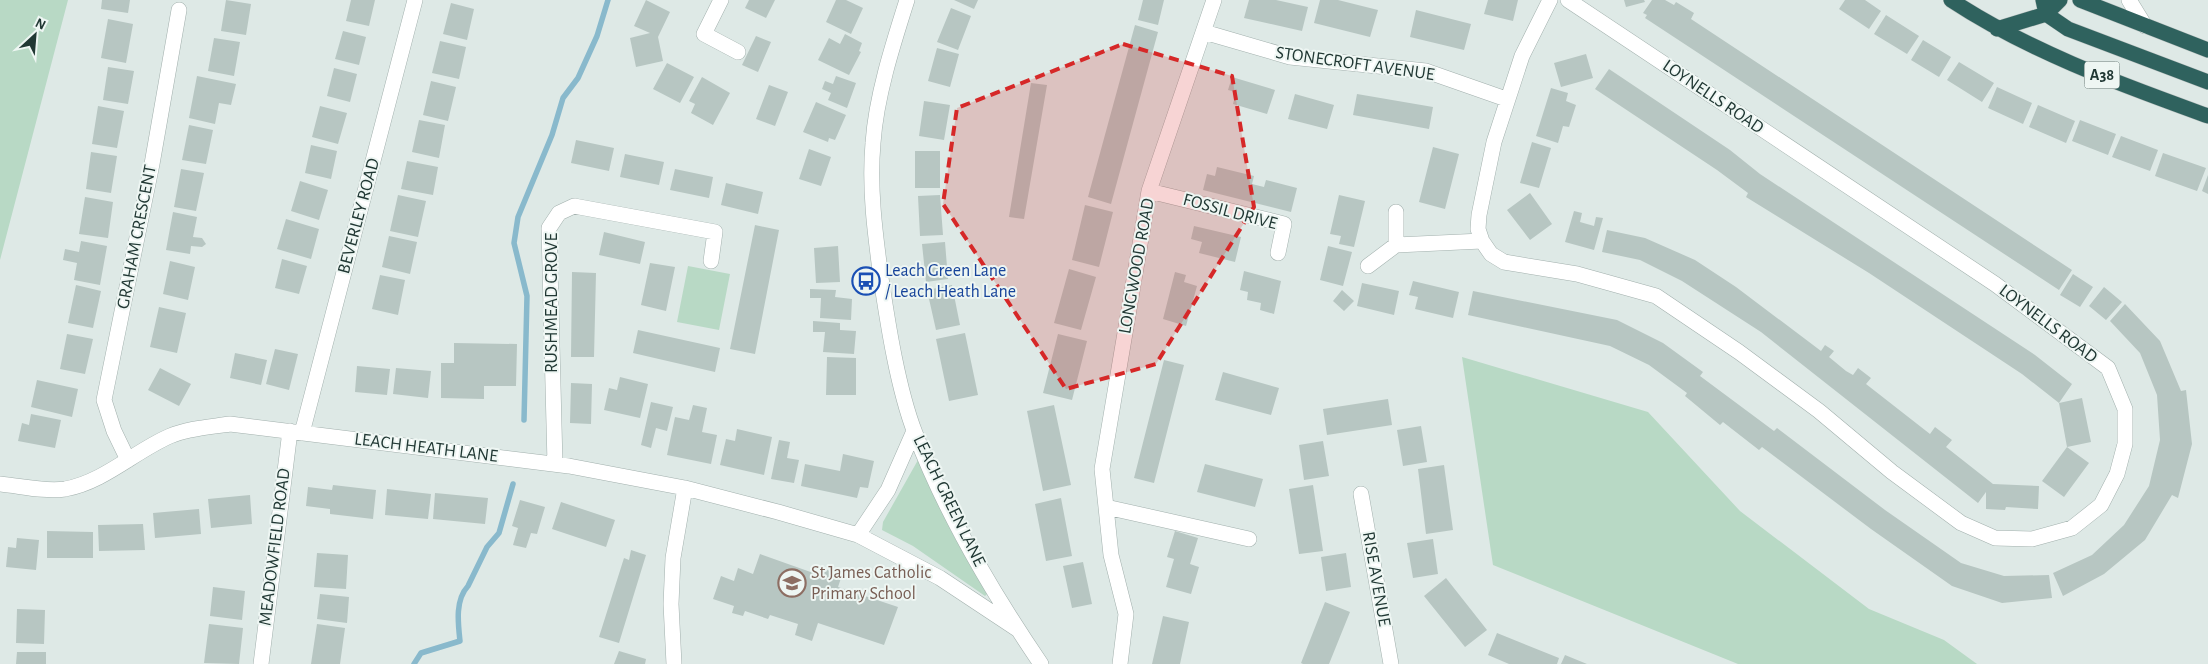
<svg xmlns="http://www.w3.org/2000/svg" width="2208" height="664" viewBox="0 0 2208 664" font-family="'Alegreya Sans',sans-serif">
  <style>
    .green { fill: #b8d9c5 }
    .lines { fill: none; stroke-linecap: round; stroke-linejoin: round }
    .stream { stroke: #89b9cc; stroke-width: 5.5 }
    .building { fill: #b7c6c2 }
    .minor-casing { stroke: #a2b0ad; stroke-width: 16 }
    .highway-casing { stroke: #bcc3c2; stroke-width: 16 }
    .minor { stroke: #fff; stroke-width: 15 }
    .highway { stroke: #2f625e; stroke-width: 15 }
    .marked { fill: #d62828; fill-opacity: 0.2; stroke: #d62828; stroke-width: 4; stroke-dasharray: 10 6; stroke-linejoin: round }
    .labels { text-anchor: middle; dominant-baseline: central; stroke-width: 4; stroke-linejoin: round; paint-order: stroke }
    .shield { fill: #eef6f3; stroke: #5e716d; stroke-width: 1 }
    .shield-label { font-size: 16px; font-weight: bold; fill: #213834 }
    .street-label { font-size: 18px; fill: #213834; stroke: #eef6f3 }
    .transit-label { font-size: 18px; fill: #164399; stroke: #eef6f3; text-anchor: start }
    .education-label { font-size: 18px; fill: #785e54; stroke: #eef6f3; text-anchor: start }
  </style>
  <rect width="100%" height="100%" fill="#dee9e6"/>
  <path class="green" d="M0 0H68L0 260Z
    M688 266 730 274 719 330 677 322Z
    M1462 357 1648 412 1740 511 1869 609 1944 640 1977 664H1738L1493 565Z
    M918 460 955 538 988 593 985 596 913 546 882 530 883 522Z"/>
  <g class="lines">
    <path class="stream" d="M524 420 527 296 514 243 518 217 552 135 563 98 578 78 597 36 608 0
      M414 664 421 653 460 641C458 623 455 600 468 586L487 547 499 533 513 484"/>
  </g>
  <path class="building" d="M102 0H130L128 13 101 9Z
    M226 0 251 4 246 35 221 31Z
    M351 0H375L369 26 346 21Z
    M646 0 670 12 658 37 663 61 636 67 630 38 650 33 634 26Z
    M749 0H775L766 18 745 8Z
    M836 0H846L863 8 851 34 826 22Z
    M954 0H978L974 9Z
    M1143 0H1164L1158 25 1138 20Z
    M1249 0H1276L1308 7 1302 31 1244 18Z
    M1320 0H1338L1378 10 1370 37 1314 23Z
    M1488 0H1518L1513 21 1484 14Z
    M1624 0H1644L1645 2 1626 7Z
    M1652 0H1665L1674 5 1676 2 1694 13 1691 19 2072 270 2059 290 1645 18 1647 15 1643 13Z
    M1845 0H1865L1881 11 1869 29 1839 9Z
    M451 3 474 9 467 40 443 34Z
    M951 8 971 16 958 50 937 42Z
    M1416 10 1471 24 1464 50 1410 37Z
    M1886 15 1919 36 1907 54 1874 34Z
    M108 19 133 24 126 63 101 58Z
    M1135 25 1158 32 1111 204 1088 197Z
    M343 31 366 37 359 65 335 59Z
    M845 34 862 43 859 51 861 52 849 75 818 60 829 38 840 44Z
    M756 36 771 42 758 72 742 65Z
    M214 38 240 42 234 76 208 71Z
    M1923 40 1951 57 1939 77 1911 60Z
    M440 41 466 47 459 79 432 73Z
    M937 48 959 54 950 87 928 81Z
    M1586 54 1593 78 1561 87 1554 63Z
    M1959 62 1994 83 1982 102 1947 80Z
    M667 63 694 77 680 103 653 89Z
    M108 67 134 71 128 104 103 100Z
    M334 68 357 74 350 102 327 96Z
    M1609 69 1730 150 1760 174 2035 355 2072 384 2059 403 2082 398 2091 442 2067 447 2059 403 2022 374 1869 273 1746 197 1748 193 1717 170 1595 89Z
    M197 76 236 84 231 105 219 103 215 124 189 118Z
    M836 76 856 83 847 108 828 100 831 93 822 89 825 81 833 84Z
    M702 77 730 93 713 125 691 113 695 104 689 101Z
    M1232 77 1275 90 1267 114 1233 104 1236 92 1228 90Z
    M431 81 456 87 448 121 423 115Z
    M1031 83 1047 85 1024 219 1009 217Z
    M769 85 788 92 775 126 756 119Z
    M1997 87 2032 103 2023 124 1988 108Z
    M1551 88 1568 93 1566 101 1576 105 1569 127 1563 126 1558 143 1536 136Z
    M1295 94 1334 105 1327 129 1288 119Z
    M1357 94 1433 107 1429 129 1353 115Z
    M924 101 950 105 944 140 919 136Z
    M816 102 846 115 835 140 829 138 828 142 803 132Z
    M2038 105 2075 121 2066 143 2029 127Z
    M98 106 124 111 117 148 92 144Z
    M320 106 347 113 338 144 312 137Z
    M419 120 445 125 439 158 412 152Z
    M2080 120 2116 134 2108 155 2072 141Z
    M189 125 213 130 206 164 182 160Z
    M2121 136 2158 150 2150 171 2112 157Z
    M576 140 614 148 609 171 571 163Z
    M1532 142 1551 148 1539 188 1520 183Z
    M311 145 337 151 331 179 305 173Z
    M1433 147 1459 154 1445 209 1419 202Z
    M809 149 831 157 821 186 799 179Z
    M915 151H940V188H915Z
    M91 152 117 156 111 193 86 189Z
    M2163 153 2206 168 2197 191 2155 176Z
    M625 154 664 162 659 185 620 177Z
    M407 161 438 167 433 195 401 189Z
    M1217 167 1254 176 1252 184 1264 187 1266 180 1297 188 1291 212 1203 190 1207 174 1215 176Z
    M181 169 204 173 196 211 174 207Z
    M675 169 713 177 709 198 670 190Z
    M2208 175V194L2202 191Z
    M300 181 328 190 319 220 291 211Z
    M726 183 763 192 758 214 721 205Z
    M1530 193 1552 224 1530 240 1507 210Z
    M398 195 426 201 418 237 390 231Z
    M940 195 943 235 920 236 918 196Z
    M1339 195 1365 201 1354 247 1339 244 1341 236 1330 234Z
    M85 197 113 202 108 238 79 234Z
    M1085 205 1113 212 1099 267 1072 260Z
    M1574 211 1582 213 1580 222 1594 226 1596 217 1603 218 1594 250 1565 242Z
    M173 212 197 217 193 237 202 238 206 244 202 247 191 246 190 254 166 250Z
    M286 219 319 229 311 259 277 249Z
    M755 225 779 230 755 354 730 349Z
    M1194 226 1241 237 1235 262 1199 253 1202 242 1191 239Z
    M1607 230 1645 238 1695 260 1736 287 1821 351 1825 345 1834 351 1829 357 1846 371 1853 375 1858 368 1871 378 1866 384 1930 434 1935 427 1952 440 1946 447 1993 484 2039 486 2038 509 2006 507 2005 510 1986 509V492L1978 503 1761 332 1682 281 1640 260 1602 252Z
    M604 232 645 242 640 264 599 255Z
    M389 236 417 242 410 274 382 267Z
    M81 241 107 246 100 285 74 280 77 263 63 260 65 249 79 252Z
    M945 242 948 279 926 282 922 244Z
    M838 246 840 282 816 283 814 248Z
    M1328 246 1352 252 1343 286 1320 280Z
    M282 259 307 266 299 294 275 288Z
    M170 261 195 267 188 300 163 294Z
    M650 263 675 267 666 311 641 305Z
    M1069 269 1096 277 1081 330 1054 323Z
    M1244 271 1281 281 1274 314 1260 310 1261 303 1247 300 1248 292 1240 290Z
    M572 272 596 273 594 357H571Z
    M1175 272 1186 275 1184 282 1197 286 1186 326 1163 319Z
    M2073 274 2093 287 2080 307 2060 295Z
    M380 275 405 280 398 315 372 309Z
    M1413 281 1459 292 1453 318 1415 309 1418 297 1409 295Z
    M1362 283 1399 291 1394 315 1357 306Z
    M76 285 101 291 93 328 68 323Z
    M952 285 960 325 936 330 927 290Z
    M2104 287 2122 302 2106 320 2089 306Z
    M810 289 836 290 835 297 852 299 851 320 820 318 821 298H810Z
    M1342 290 1354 301 1344 311 1333 301Z
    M1473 291 1617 320 1663 343 1703 372 1700 376 1774 431 1777 428 1885 510 1961 563 2004 576 2049 575 2052 598 2002 603 1952 586 1871 529 1762 447 1759 450 1723 422 1720 425 1685 396 1687 393 1649 365 1610 346 1468 315Z
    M2125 304 2160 341 2181 391 2186 390 2192 444 2178 498 2172 495 2145 540 2104 574 2063 596 2053 573 2092 555 2124 525 2149 486 2160 440 2157 395 2140 353 2110 321Z
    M159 307 186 313 177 353 150 347Z
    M813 321 840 323V330L856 331 854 354 823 352 825 332H813Z
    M638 330 720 348 715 372 633 353Z
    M965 333 978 395 949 401 936 339Z
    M67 334 93 339 85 374 60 369Z
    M1058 334 1087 341 1072 400 1043 393Z
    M454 343 517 344 516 386H484V399L441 398V363H454Z
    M275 349 298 354 289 390 266 384Z
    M235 353 267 360 261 385 230 378Z
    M827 357 856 358V395H826Z
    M1164 360 1184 365 1154 483 1134 478Z
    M357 366 390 369 387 395 355 392Z
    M160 368 191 384 179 406 148 390Z
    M396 368 431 371 428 398 393 394Z
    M1223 372 1279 388 1271 415 1215 400Z
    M620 377 648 384 640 418 604 410 609 388 617 390Z
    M37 380 78 389 72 417 31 407Z
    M571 383 592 384 591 424 570 423Z
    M1388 399 1392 425 1327 435 1323 409Z
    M651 402 673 407 667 431 656 428 651 448 641 445Z
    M693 405 707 408 702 432 717 435 711 464 667 455 675 417 689 420Z
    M1054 405 1071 485 1043 491 1027 411Z
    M31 414 61 420 55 448 18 441 22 423 29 425Z
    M1421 426 1427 462 1403 466 1397 430Z
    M737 429 772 437 764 475 720 465 726 439 735 441Z
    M779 440 790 442 787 458 799 460 794 483 771 479Z
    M1323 441 1329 476 1304 480 1299 445Z
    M2067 447 2089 463 2064 497 2042 481Z
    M843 454 874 461 868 488 860 487 857 498 801 486 805 464 840 471Z
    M1205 464 1263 479 1255 507 1197 492Z
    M1444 465 1453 530 1426 534 1418 469Z
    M333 485 376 490 373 519 330 514V509L306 506 308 487 332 490Z
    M1313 485 1323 551 1299 554 1289 489Z
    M387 489 431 494 428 519 385 515Z
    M435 493 488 498 485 524 433 519Z
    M250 495 252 524 211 528 208 499Z
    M1061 498 1072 556 1046 561 1035 504Z
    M520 500 545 507 537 534 531 533 526 548 513 545 518 528 512 526Z
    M561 502 615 520 606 547 552 529Z
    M199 509 201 534 155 538 153 513Z
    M143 524 145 550 99 551 98 525Z
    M47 531 93 532V558H47Z
    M1175 531 1198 538 1190 564 1199 567 1191 594 1166 587 1174 559 1167 557Z
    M17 538 39 540 36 570 6 567 8 547 16 548Z
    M1433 539 1438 574 1413 578 1407 543Z
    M631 550 646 555 619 643 599 637 624 558 629 560Z
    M317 553 348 555 346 589 314 587Z
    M1346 553 1351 587 1326 591 1321 557Z
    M760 554 819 575 821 568 842 575 838 587 898 607 884 645 818 623 812 641 795 635 798 624 770 615 768 619 745 611 743 616 732 613 734 606 713 599 721 576 734 581 738 568 753 574Z
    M1083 562 1092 604 1072 608 1063 566Z
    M1446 578 1487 630 1465 647 1424 596Z
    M213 587 245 591 242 620 210 616Z
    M320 594 349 597 347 623 317 619Z
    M1325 602 1350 612 1329 664H1303L1301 663Z
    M17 609 45 610 44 644 16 643Z
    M1163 616 1189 622 1180 664H1152Z
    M209 624 243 628 239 664 204 663Z
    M317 624 345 628 340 664H311Z
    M1497 633 1559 658 1557 664H1509L1488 655Z
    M619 651 646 659 645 664H614Z
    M17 652H46V664H16Z
    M1565 655 1587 664H1561Z"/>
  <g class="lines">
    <g class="minor-casing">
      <path id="minor" d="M721 0 704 34 738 52
        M907 0C893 44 876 97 873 143 869 188 875 233 881 278 888 325 898 389 915 433 946 515 992 592 1041 664
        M1550 0 1522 56 1494 142 1479 215 1478 229 1482 241 1491 254 1504 262 1577 274 1656 296 1739 352 1819 411 1892 472 1961 523 1995 538 2032 539 2072 528 2101 505 2117 474 2125 444V409L2108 368 1995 284 1568 0
        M2129 0 2145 26
        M1204 32 1290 57 1426 71 1506 99
        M1149 191 1284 224 1278 253
        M1396 245 1482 241
        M1368 266 1396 245V212
        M302 433 415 0
        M128 460 114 431 104 400 152 164 179 10
        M555 464 549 228 559 213 574 206 715 232 711 261
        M0 484C21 486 44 492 65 489 104 482 135 451 170 436 189 428 210 427 230 424L569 466 685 488 778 512 858 535 940 578 1017 629
        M1361 494 1391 664
        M1106 507 1249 539
        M858 535 888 490 914 431
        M261 664 290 431
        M674 664 671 604 673 558 685 488
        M1120 664 1126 614 1111 555 1102 469 1149 191 1214 0"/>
    </g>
    <g class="highway-casing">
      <path id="highway" d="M1951 0C2030 52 2120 84 2208 116
        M2043 0 2046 14 2068 29 2208 82
        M2080 0 2208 50
        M1997 29 2046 14 2060 0"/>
    </g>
    <use href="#minor" class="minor"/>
    <use href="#highway" class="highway"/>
  </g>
  <path class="marked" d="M1123 44 1232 76 1254 207 1156 364 1066 389 943 204 957 108Z"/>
  <defs>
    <g id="bus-ring" transform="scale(1.4375)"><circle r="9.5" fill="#eef6f3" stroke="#1a4fb4" stroke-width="1.5"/><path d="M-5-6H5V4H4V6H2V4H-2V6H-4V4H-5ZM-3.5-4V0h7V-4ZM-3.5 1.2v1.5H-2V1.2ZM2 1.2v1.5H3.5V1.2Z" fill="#1a4fb4"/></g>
    <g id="school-ring" transform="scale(1.4375)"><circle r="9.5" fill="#eef6f3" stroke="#8d6e63" stroke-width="1.5"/><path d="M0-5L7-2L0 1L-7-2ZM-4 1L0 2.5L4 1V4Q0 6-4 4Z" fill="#8d6e63"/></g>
  </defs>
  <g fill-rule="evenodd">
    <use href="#bus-ring" x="866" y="281"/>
    <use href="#school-ring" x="792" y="583"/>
  </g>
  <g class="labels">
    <rect class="shield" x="2084.5" y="61.5" width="35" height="27" rx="4"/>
    <g class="shield-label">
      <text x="2102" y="75">A38</text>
    </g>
    <g class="street-label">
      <text transform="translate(1355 64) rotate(8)">STONECROFT AVENUE</text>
      <text transform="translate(1713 97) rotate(34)">LOYNELLS ROAD</text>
      <text transform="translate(1230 212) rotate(15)">FOSSIL DRIVE</text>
      <text transform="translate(359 216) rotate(-75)">BEVERLEY ROAD</text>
      <text transform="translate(137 237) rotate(-79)">GRAHAM CRESCENT</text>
      <text transform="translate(1137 266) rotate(-80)">LONGWOOD ROAD</text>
      <text transform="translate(552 303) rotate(-90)">RUSHMEAD GROVE</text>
      <text transform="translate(2048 324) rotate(37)">LOYNELLS ROAD</text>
      <text transform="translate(426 448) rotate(7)">LEACH HEATH LANE</text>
      <text transform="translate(949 501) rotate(64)">LEACH GREEN LANE</text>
      <text transform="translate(275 547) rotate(-83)">MEADOWFIELD ROAD</text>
      <text transform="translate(1376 579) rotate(80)">RISE AVENUE</text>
    </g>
    <g class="transit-label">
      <text x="885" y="271">Leach Green Lane<tspan x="885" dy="21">/ Leach Heath Lane</tspan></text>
    </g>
    <g class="education-label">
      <text x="811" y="573">St James Catholic<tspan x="811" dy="21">Primary School</tspan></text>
    </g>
  </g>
  <g transform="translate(35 35) rotate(26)" stroke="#eef6f3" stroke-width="4" paint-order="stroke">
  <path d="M0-4L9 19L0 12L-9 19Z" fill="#213834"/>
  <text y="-8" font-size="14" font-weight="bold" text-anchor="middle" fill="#213834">N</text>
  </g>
</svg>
